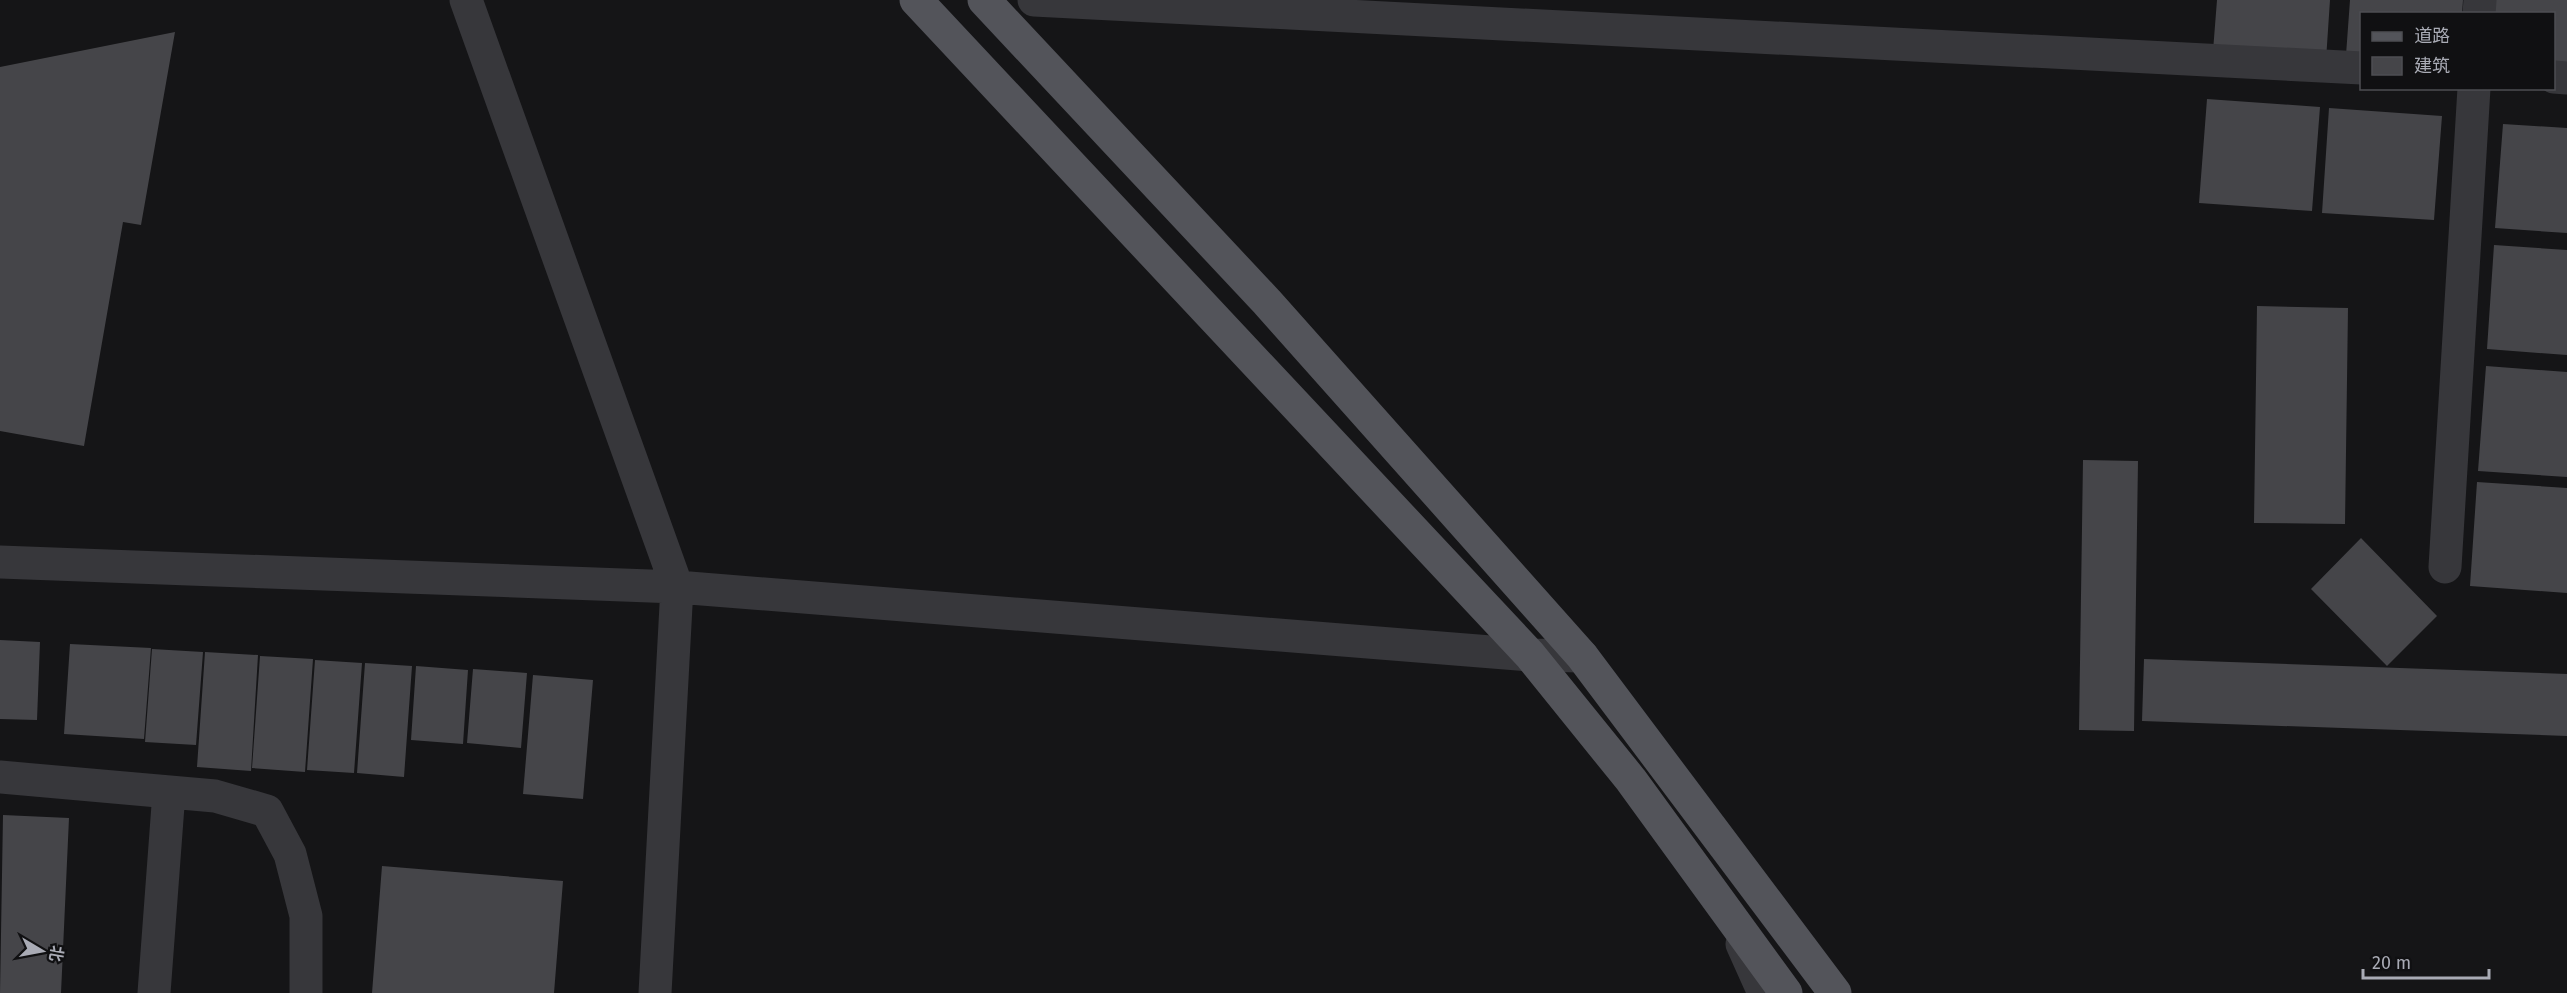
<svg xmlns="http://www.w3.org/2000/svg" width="2567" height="993" viewBox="0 0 2567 993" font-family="'Fira Sans','Noto Sans SC',sans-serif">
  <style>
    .building { fill: #454549 }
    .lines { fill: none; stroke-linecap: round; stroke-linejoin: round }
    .minor { stroke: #37373b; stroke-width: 33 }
    .major { stroke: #53545a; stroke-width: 33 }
  </style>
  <rect width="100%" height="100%" fill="#151517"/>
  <path class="building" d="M2217 0H2330L2326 60 2213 51Z
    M2350 0H2463L2462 14H2362V56L2346 55Z
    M2493 0H2567V69L2554 68V14H2492Z
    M175 32 141 225 123 222 84 446 0 431V67Z
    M2207 99 2320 107 2312 211 2199 203Z
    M2329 108 2442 116 2434 220 2322 213Z
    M2503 124 2567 128V233L2495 228Z
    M2494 245 2567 250V355L2487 349Z
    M2257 306 2348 308 2345 524 2254 523Z
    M2486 366 2567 372V477L2478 471Z
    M2083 460 2138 461 2134 731 2079 730Z
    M2477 482 2567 488V593L2470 586Z
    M2361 538 2437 616 2387 666 2311 589Z
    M0 640 40 642 37 720 0 719Z
    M70 644 151 648 144 739 64 734Z
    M152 649 203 652 196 745 145 742Z
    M205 652 258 655 251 771 197 767Z
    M260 656 313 659 305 772 252 768Z
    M2144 659 2567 674V736L2142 721Z
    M315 660 362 663 354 773 307 770Z
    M365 663 412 666 404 777 357 773Z
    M416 666 468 670 463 744 411 740Z
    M473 669 527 673 521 748 467 743Z
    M533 675 593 680 583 799 523 794Z
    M3 815 69 818 61 993H0Z
    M382 866 563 881 554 993H372Z"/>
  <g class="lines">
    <path class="minor" d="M466 0 677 587 655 993
      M1034 0 2362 68
      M2479 14 2480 0
      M2554 77 2567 78
      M0 562 677 587 1530 655 1582 656
      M2445 567 2474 88
      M0 777 215 796 267 811 290 854 306 916V993
      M1742 944 1764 993
      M154 993 169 792"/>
    <path class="major" d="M916 0 1530 655 1631 780 1786 993
      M984 0 1267 302 1582 656 1835 993"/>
  </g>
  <rect x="2360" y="12" width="195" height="78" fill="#101012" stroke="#4d4e53" stroke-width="1.5"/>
  <rect x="2372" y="32" width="30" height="9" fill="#53545a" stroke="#4d4e53" stroke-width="1.5"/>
  <text x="2414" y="42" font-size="18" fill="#a9abb5">道路</text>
  <rect x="2372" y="57" width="30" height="18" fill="#454549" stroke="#4d4e53" stroke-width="1.5"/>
  <text x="2414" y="72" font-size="18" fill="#a9abb5">建筑</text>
  <g transform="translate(42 951) rotate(100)" stroke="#101012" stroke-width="4.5" paint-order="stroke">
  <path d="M0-4.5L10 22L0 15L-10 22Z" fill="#a9abb5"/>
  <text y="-9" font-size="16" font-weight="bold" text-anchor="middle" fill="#a9abb5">北</text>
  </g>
  <path d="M2363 969v9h126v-9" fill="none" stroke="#a9abb5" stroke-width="3"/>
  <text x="2372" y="969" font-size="18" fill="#a9abb5" stroke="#101012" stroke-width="4.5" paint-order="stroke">20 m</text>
</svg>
